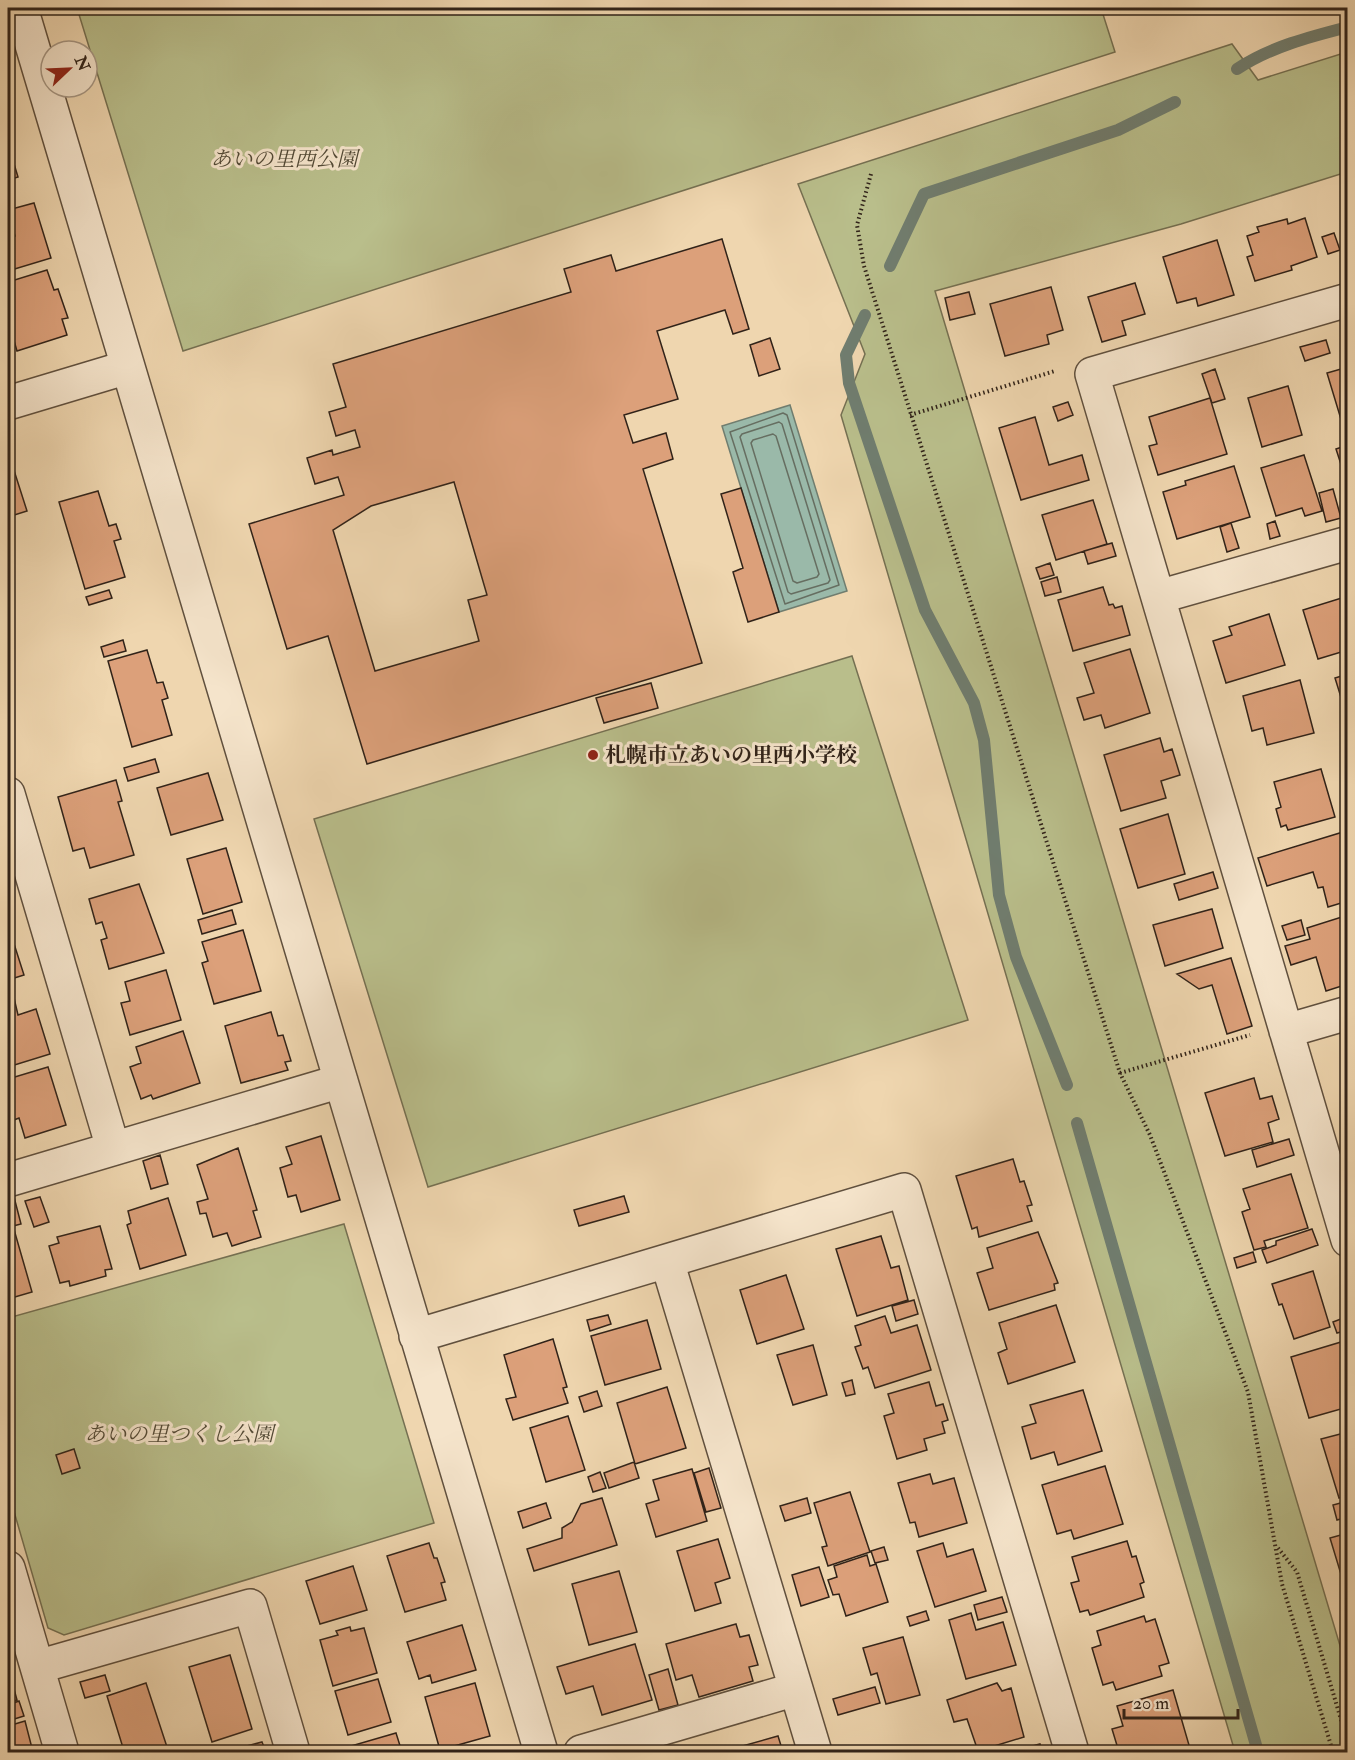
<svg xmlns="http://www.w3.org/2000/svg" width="1355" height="1760" viewBox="0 0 1355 1760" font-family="'IM FELL Double Pica','Noto Serif JP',serif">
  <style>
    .green { fill: #b9be8b; stroke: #757052; stroke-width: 1.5 }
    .water { fill: #9ab9a9; stroke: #707d6f; stroke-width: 1.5 }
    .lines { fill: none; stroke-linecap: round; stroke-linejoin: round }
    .shore { stroke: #666e61; stroke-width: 1.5 }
    .stream { stroke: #707d6f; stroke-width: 12 }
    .building { fill: #dca07a; stroke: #312319; stroke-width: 1.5; fill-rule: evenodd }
    .minor-casing { stroke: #60503e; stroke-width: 36 }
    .path { stroke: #312319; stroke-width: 4; stroke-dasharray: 1.5 3; stroke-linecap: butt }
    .minor { stroke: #f5e4cb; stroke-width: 33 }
    .poi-dot { fill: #8f2418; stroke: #f5e4cb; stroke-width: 2 }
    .labels { text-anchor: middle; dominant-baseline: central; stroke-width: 6; stroke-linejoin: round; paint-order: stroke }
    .park-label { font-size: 21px; font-style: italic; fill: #534a36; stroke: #f5e4cb }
    .poi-label { font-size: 21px; font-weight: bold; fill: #312319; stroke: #f5e4cb; text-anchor: start }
  </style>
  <rect width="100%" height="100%" fill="#efd6af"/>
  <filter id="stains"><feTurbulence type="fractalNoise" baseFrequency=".00333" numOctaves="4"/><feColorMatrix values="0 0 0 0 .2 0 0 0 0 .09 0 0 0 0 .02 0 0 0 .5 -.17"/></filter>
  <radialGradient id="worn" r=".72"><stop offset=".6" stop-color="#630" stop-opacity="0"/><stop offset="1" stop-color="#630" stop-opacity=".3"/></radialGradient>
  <path class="green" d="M77 8H1101L1115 52 183 351Z
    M1232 44 1258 80 1347 52V172L1181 224 935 291 1347 1669V1752H1235L841 415 865 354 798 184Z
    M852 656 968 1020 428 1187 314 819Z
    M344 1224 434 1523 64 1635 48 1628 8 1491V1318Z"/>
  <path class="water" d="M790 405 847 591 779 612 722 426Z"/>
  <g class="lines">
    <path class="shore" d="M783 413 787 415 839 585 785 604 730 432Z
      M779 422 782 424 830 580 828 583 791 594 788 592 740 437 742 434Z
      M773 434 776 436 819 574 817 577 797 583 793 581 751 443 753 440Z"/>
    <path class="stream" d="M1237 69C1270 47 1309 37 1348 27
      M890 266 924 194 1118 130 1175 102
      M865 315 846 355 849 383 925 610 974 703 984 740 999 895 1016 957 1067 1085
      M1077 1123 1258 1752"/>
  </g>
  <path class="building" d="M8 144 18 177 8 180Z
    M34 203 51 258 8 271V238L15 236 8 210Z
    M1305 218 1317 257 1291 266 1292 270 1255 281 1247 257 1253 255 1247 236 1259 232 1257 227 1287 219 1288 224Z
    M1334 233 1340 250 1328 254 1322 237Z
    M722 239 749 329 733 334 725 310 657 331 678 399 624 415 633 443 666 433 673 459 643 469 702 663 367 764 328 636 287 649 249 524 344 495 338 477 315 484 307 458 332 450 333 455 360 447 355 430 336 436 329 412 346 407 333 364 571 292 564 269 611 255 616 271ZM454 482 487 595 468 600 479 641 375 671 333 530 371 506Z
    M1217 240 1234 295 1198 306 1196 298 1177 303 1163 257Z
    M47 270 54 290 58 289 68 318 62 319 67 335 17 351 8 320V282Z
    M1135 283 1145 314 1122 321 1126 335 1102 342 1088 297Z
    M1051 287 1063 330 1047 335 1049 344 1005 356 990 304Z
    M969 292 975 314 950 320 945 298Z
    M770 338 780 369 759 376 750 345Z
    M1326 340 1330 353 1305 361 1300 347Z
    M1348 367V425L1343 426 1327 373Z
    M1215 369 1225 399 1212 403 1202 374Z
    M1288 386 1302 435 1262 447 1248 398Z
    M1210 398 1227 454 1158 475 1149 446 1157 444 1149 417Z
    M1068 402 1073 415 1058 421 1053 407Z
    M1035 417 1049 465 1082 455 1089 480 1021 500 999 428Z
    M1348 445V486L1336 449Z
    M1304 455 1322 511 1305 516 1302 508 1276 516 1261 468Z
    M11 461 27 511 8 517V462Z
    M1234 466 1250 517 1177 539 1163 492 1186 485 1185 481Z
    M741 488 779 612 748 622 733 572 743 568 721 494Z
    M1333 489 1341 518 1326 522 1319 493Z
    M98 491 109 526 116 524 121 539 114 541 125 577 85 589 59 502Z
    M1093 500 1107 544 1056 560 1042 515Z
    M1275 521 1280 536 1270 539 1267 524Z
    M1231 523 1239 548 1227 552 1220 527Z
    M1112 543 1116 556 1088 564 1084 551Z
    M1050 563 1054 575 1040 579 1036 568Z
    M1057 577 1061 592 1045 596 1041 582Z
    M1103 587 1109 605 1113 604 1115 608 1122 606 1130 635 1073 651 1058 600Z
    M109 590 112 598 89 605 86 597Z
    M1348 596V650L1318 659 1303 610Z
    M1269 614 1285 665 1226 683 1213 641 1232 635 1229 627Z
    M123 640 126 651 104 657 101 647Z
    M1130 649 1150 713 1105 728 1101 715 1084 720 1077 698 1094 693 1084 663Z
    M147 650 157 683 163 682 168 698 162 700 172 735 132 747 108 661Z
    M1348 674V720L1335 678Z
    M1300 680 1314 733 1267 745 1263 728 1252 731 1243 696Z
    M651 683 658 708 604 723 596 698Z
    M1160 738 1164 752 1172 749 1180 775 1161 781 1166 798 1121 811 1104 755Z
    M155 759 159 772 128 781 124 768Z
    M1321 769 1335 817 1288 830 1286 825 1281 827 1276 809 1281 807 1274 782Z
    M208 773 223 820 171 835 157 788Z
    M116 780 122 801 118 802 134 855 90 868 84 848 73 851 58 797Z
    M1168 814 1185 874 1138 888 1120 829Z
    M1343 832 1348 846V901L1328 907 1323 887 1318 888 1313 872 1267 886 1258 858Z
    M226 848 242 902 203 914 187 859Z
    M1213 872 1218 888 1179 900 1174 884Z
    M139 884 164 953 109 969 101 940 107 938 102 922 96 924 89 899Z
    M1212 909 1223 948 1165 966 1153 925Z
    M232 910 236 924 202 934 198 920Z
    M1348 915V984L1326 991 1316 957 1291 965 1285 946 1310 939 1307 928Z
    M1301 920 1305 935 1287 940 1282 926Z
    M8 925 24 975 8 980Z
    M243 930 261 991 214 1004 202 963 208 961 202 942Z
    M1231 958 1252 1026 1227 1034 1212 985 1199 989 1177 974Z
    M166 970 181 1020 130 1035 121 1003 130 1001 125 982Z
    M14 998 18 1015 36 1009 50 1054 8 1067V1000Z
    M271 1012 278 1036 283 1035 291 1061 285 1062 288 1070 241 1083 225 1026Z
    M183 1031 200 1083 153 1099 151 1095 141 1099 130 1067 141 1063 136 1047Z
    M48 1067 66 1125 25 1138 19 1118 14 1120 8 1100V1089H10L8 1079Z
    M1348 1069V1086L1343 1070Z
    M1254 1078 1260 1099 1272 1096 1279 1119 1268 1123 1273 1142 1225 1156 1205 1093Z
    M321 1136 340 1200 301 1212 296 1195 288 1197 280 1168 292 1164 286 1147Z
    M1289 1139 1294 1155 1257 1167 1252 1150Z
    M238 1148 257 1210 253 1211 261 1237 232 1246 227 1233 213 1237 206 1213 200 1214 197 1202 208 1199 197 1165Z
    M160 1155 168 1184 151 1189 143 1161Z
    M1013 1159 1020 1182 1024 1181 1032 1205 1027 1206 1032 1221 979 1237 977 1227 972 1229 956 1176Z
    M1291 1174 1308 1228 1264 1241 1266 1247 1254 1250 1242 1212 1250 1209 1243 1189Z
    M624 1196 629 1212 579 1226 574 1210Z
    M14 1197 21 1224 13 1226 32 1292 8 1299V1198Z
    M40 1197 49 1222 34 1227 25 1201Z
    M168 1198 186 1255 140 1269 127 1225 131 1223 128 1211Z
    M100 1226 112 1269 105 1270 106 1276 70 1286 69 1281 60 1283 49 1246 59 1243 57 1237Z
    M1312 1229 1318 1245 1267 1263 1262 1250 1276 1245V1241Z
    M1038 1232 1058 1283 1054 1284 1055 1290 989 1310 977 1273 993 1268 987 1248Z
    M881 1236 891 1268 899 1266 908 1300 857 1316 836 1249Z
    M1253 1252 1256 1262 1237 1268 1234 1258Z
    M1313 1271 1330 1327 1294 1339 1282 1304 1279 1305 1272 1284Z
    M786 1275 804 1329 757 1344 740 1290Z
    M914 1300 918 1314 896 1321 892 1306Z
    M1056 1305 1075 1362 1008 1384 998 1353 1007 1349 999 1323Z
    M608 1315 611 1324 590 1331 587 1320Z
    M885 1316 891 1333 917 1325 931 1370 875 1388 868 1367 863 1369 855 1347 861 1345 855 1326Z
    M1346 1317 1348 1330 1337 1333 1333 1322Z
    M647 1320 661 1369 605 1385 591 1336Z
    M553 1339 567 1387 563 1388 568 1403 513 1420 506 1399 516 1397 504 1355Z
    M1341 1342 1348 1363V1407L1309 1418 1291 1357Z
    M813 1345 827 1395 793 1405 777 1355Z
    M852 1380 855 1394 846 1396 842 1383Z
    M929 1382 936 1406 943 1404 948 1420 942 1422 945 1433 924 1439 927 1450 897 1459 884 1416 894 1413 888 1394Z
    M667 1387 686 1448 635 1464 617 1403Z
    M1083 1390 1102 1451 1058 1465 1054 1452 1031 1459 1022 1427 1036 1423 1030 1405Z
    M597 1391 602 1406 584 1412 579 1397Z
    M568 1416 585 1470 546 1482 530 1428Z
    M1348 1432V1495L1339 1498 1321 1439Z
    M74 1449 80 1468 62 1474 56 1455Z
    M634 1462 639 1478 609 1488 604 1473Z
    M1105 1466 1123 1524 1074 1539 1071 1530 1057 1534 1042 1485Z
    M709 1468 721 1508 706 1512 694 1473Z
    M692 1469 707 1521 656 1537 646 1504 659 1500 653 1480Z
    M600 1472 606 1488 593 1492 588 1477Z
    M930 1474 933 1484 954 1478 967 1523 919 1537 915 1522 910 1523 898 1483Z
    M850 1492 870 1552 828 1566 822 1547 827 1546 814 1503Z
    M602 1498 617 1545 534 1571 527 1549 562 1538V1528L572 1522 581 1504Z
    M807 1498 811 1513 785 1521 780 1506Z
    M1348 1501V1517L1337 1520 1333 1505Z
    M546 1503 551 1518 523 1528 518 1512Z
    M1348 1533V1580L1343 1581 1330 1538Z
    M718 1539 730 1578 715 1583 721 1603 695 1611 677 1551Z
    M1127 1541 1132 1557 1136 1556 1144 1582 1140 1584 1144 1597 1090 1615 1088 1610 1080 1612 1071 1583 1079 1581 1072 1557Z
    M429 1543 434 1558H437L445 1582 441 1583 446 1600 405 1612 387 1556Z
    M943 1543 947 1557 973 1549 986 1591 935 1607 917 1551Z
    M884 1547 888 1560 875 1563 871 1551Z
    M867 1555 870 1566 876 1564 888 1602 846 1616 839 1594 833 1595 828 1580 837 1577 834 1566Z
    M353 1566 367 1610 320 1624 306 1581Z
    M819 1567 829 1597 801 1606 792 1575Z
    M619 1571 637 1632 589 1645 572 1584Z
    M1002 1597 1007 1612 978 1620 974 1605Z
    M926 1611 929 1620 910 1626 907 1617Z
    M971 1613 976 1630 1003 1622 1016 1665 966 1679 949 1620Z
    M1144 1616 1146 1622 1155 1619 1169 1663 1159 1666 1162 1676 1116 1690 1113 1682 1103 1685 1092 1648 1101 1645 1097 1631Z
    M736 1624 740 1637 749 1635 758 1665 749 1667 753 1681 699 1697 692 1675 676 1680 666 1644Z
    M462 1625 476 1670 432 1683 430 1675 419 1679 407 1642Z
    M350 1627 351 1631 364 1628 377 1673 333 1686 320 1640 338 1635 336 1631Z
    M903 1637 920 1695 886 1704 877 1673 871 1675 863 1648Z
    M635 1644 652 1700 602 1715 593 1686 566 1694 557 1667Z
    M230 1655 252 1729 212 1742 189 1667Z
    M8 1667 17 1700 8 1703Z
    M668 1669 678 1705 659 1710 649 1675Z
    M105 1675 110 1691 85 1698 80 1682Z
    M378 1679 391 1722 348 1735 335 1691Z
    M146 1683 167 1747 159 1749 161 1752H133L131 1748 124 1751 107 1696Z
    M475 1683 490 1736 440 1750 425 1697Z
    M997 1683 1002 1691 1011 1688 1024 1737 978 1751 967 1719 954 1722 947 1700Z
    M875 1687 880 1703 838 1715 833 1699Z
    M1173 1690 1191 1752H1119L1112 1729 1123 1726 1117 1706Z
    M19 1701 24 1716 8 1721V1705Z
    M25 1721 33 1752H8V1726Z
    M396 1733 402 1752H352L351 1746Z
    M778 1736 783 1752H721Z
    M262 1742 266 1752H224Z
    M1040 1744 1043 1752H1011Z"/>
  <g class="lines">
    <g class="minor-casing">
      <path id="minor" d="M21 8 541 1752
        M1348 300 1092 374 1348 1240
        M8 403 128 367
        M1158 597 1348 543
        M8 794 113 1148
        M1286 1031 1348 1013
        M8 1180 341 1081
        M667 1261 815 1752
        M416 1336 904 1190 1072 1752
        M8 1568 62 1752
        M37 1667 250 1606 293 1752
        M581 1752 796 1689"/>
    </g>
    <path class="path" d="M871 174 857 225 864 266 1120 1073 1150 1135 1248 1392 1282 1584 1333 1752
      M910 415 1055 371
      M1120 1073 1250 1035
      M1278 1548 1297 1572 1348 1743"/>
    <use href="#minor" class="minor"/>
  </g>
  <circle class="poi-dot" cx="593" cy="755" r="6"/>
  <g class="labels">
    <g class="park-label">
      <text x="284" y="159">あいの里西公園</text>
      <text x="179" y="1434">あいの里つくし公園</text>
    </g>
    <g class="poi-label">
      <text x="605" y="755">札幌市立あいの里西小学校</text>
    </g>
  </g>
  <rect width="1355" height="1760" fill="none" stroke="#efd6af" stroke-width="30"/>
  <rect x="9" y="9" width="1337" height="1742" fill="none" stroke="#312319" stroke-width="3"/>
  <rect x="15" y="15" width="1325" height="1730" fill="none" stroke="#312319" stroke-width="1.5"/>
  <g transform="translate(69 69) rotate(67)"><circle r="28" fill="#f5e4cb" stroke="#a79784" stroke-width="1.5"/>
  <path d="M0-4.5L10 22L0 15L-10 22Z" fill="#8f2418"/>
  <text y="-9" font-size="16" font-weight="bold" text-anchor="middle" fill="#312319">N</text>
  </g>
  <path d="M1124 1709v9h114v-9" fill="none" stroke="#312319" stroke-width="3"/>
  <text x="1133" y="1709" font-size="18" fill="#312319" stroke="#f5e4cb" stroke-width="4.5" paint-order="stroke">20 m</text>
  <rect width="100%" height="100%" filter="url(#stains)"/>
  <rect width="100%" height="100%" fill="url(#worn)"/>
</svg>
